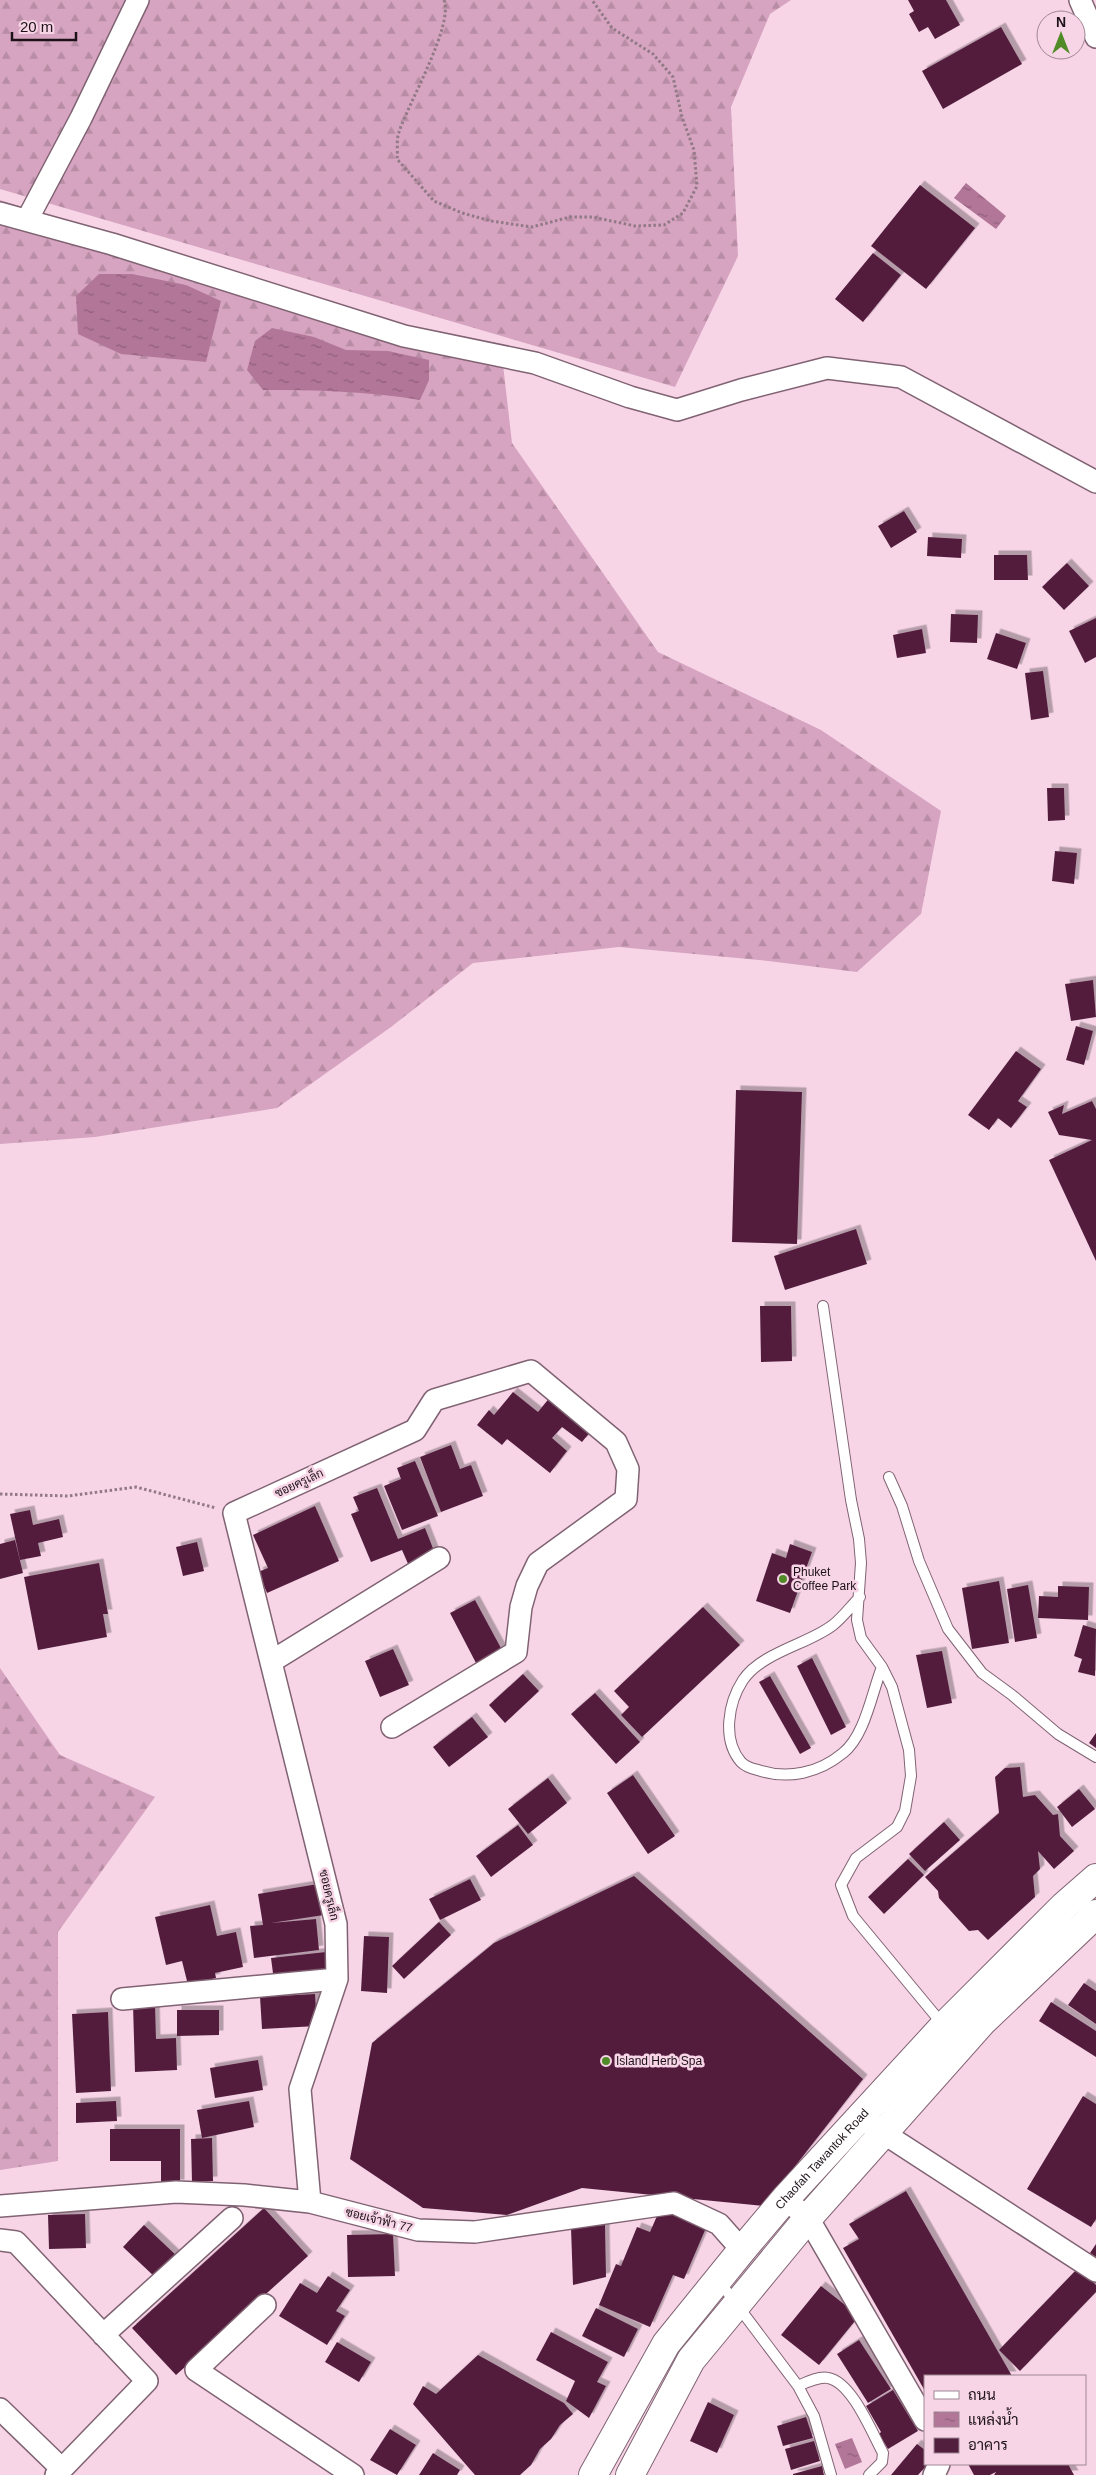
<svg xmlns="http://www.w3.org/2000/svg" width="1096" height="2475" viewBox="0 0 1096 2475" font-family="Arial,Sarabun,sans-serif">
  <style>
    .forest { fill: url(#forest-firs) }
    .water { fill: url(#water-ripples) }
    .building { fill: #521f3e; filter: url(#shadow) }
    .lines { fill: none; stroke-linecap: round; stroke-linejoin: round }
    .lane-casing { stroke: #806373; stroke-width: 12 }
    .street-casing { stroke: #806373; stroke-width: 24 }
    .secondary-casing { stroke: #806373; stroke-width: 30 }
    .path { stroke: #917986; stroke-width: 3; stroke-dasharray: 2.5 2.5; stroke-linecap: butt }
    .lane { stroke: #fff; stroke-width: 10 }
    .street { stroke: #fff; stroke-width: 21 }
    .secondary { stroke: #fff; stroke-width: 28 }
    .poi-dot { fill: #518b28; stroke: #f7d5e7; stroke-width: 2 }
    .labels { text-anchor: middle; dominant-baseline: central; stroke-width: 5; stroke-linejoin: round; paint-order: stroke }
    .street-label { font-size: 12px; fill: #1d1118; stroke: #f7d5e7 }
    .poi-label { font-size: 12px; fill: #1d1118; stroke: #f7d5e7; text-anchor: start }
  </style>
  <defs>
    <pattern id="forest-firs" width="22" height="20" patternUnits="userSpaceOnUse" patternTransform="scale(1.25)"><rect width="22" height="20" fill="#d6a4c0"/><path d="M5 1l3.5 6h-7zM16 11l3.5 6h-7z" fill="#b78ca4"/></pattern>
    <pattern id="water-ripples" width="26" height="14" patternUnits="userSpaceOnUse" patternTransform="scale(1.25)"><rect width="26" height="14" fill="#b27698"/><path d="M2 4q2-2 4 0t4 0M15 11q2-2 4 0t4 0" fill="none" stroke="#905f7b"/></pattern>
    <filter id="shadow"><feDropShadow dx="4.5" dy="-4.5" stdDeviation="0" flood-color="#0004"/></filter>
  </defs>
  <rect width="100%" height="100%" fill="#f7d5e7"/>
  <path class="forest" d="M0 0H791L770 14 731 107 738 256 675 387 0 189Z
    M0 200 502 356 512 443 658 652 821 730 941 811 921 914 857 972 759 960 619 947 473 963 391 1027 277 1108 95 1137 0 1144Z
    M0 1668 60 1755 155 1797 58 1932V2161L0 2170Z"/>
  <path class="water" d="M966 183 1006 216 996 229 954 198Z
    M99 274H132L186 285 221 301 206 362 121 354 78 334 76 296Z
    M272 328 314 337 346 350 388 351 429 360V380L420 400C368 391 315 390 263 390L247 370 255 341Z
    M852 2438 862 2462 845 2469 835 2444Z"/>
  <path class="building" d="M908 0H946L960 25 935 39 928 27 919 32 909 14 914 11Z
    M1001 27 1022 64 943 109 922 71Z
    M920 185 975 228 926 289 871 246Z
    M873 253 901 275 863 322 835 299Z
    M904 511 917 532 891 548 878 526Z
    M928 537 962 539 961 558 927 556Z
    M994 555H1027L1028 580H994Z
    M1067 563 1089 586 1064 610 1042 587Z
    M951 614 978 615 977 643 950 642Z
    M1096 618V657L1085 663 1069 631Z
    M922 629 926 653 897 658 893 635Z
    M996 633 1026 643 1017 669 987 659Z
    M1043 671 1049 717 1031 720 1025 673Z
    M1047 788H1064L1065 820 1048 821Z
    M1055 851 1077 853 1074 884 1052 881Z
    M1093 980 1096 1017 1071 1021 1065 984Z
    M1076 1026 1093 1031 1084 1065 1066 1060Z
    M1016 1051 1041 1069 1018 1101 1027 1107 1011 1128 998 1118 989 1130 968 1115Z
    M736 1090 802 1092 797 1244 732 1242Z
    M1092 1101 1096 1109V1261L1049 1160 1092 1140 1059 1135 1048 1112 1064 1105 1062 1114Z
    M856 1229 867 1264 785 1290 774 1256Z
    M760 1306H791L792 1361 761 1362Z
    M513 1392 538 1412 551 1396 591 1431 582 1442 562 1427 552 1438 567 1451 550 1473 507 1439 502 1445 477 1425 489 1410 494 1415Z
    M451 1445 460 1469 471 1465 483 1496 441 1512 420 1457Z
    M415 1461 438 1516 402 1530 384 1486 401 1479 397 1468Z
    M377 1488 398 1539 425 1528 436 1556 409 1566 402 1550 371 1562 351 1514 359 1511 353 1497Z
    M315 1506 339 1561 267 1593 258 1572 268 1568 253 1535Z
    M30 1510 33 1525 59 1519 63 1537 38 1543 41 1556 20 1560 10 1514Z
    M15 1540 23 1573 0 1579V1544Z
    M197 1542 204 1571 183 1576 176 1547Z
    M790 1544 812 1552 790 1613 756 1601 772 1553 786 1558Z
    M99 1563 108 1614H103L107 1637 38 1650 24 1577Z
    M999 1581 1009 1643 972 1649 962 1588Z
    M1028 1585 1037 1638 1015 1642 1007 1589Z
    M1058 1586 1089 1587 1088 1620 1038 1618 1039 1596 1058 1597Z
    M475 1600 502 1650 476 1663 450 1613Z
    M703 1607 740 1645 642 1737 621 1715 629 1707 614 1691Z
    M1083 1625 1096 1629 1095 1676 1078 1672 1082 1659 1074 1656Z
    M393 1649 409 1685 380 1697 365 1661Z
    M942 1651 952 1703 927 1708 916 1655Z
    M812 1658 846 1727 831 1735 797 1666Z
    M523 1674 539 1691 505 1723 489 1705Z
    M770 1676 811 1748 800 1754 759 1682Z
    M595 1693 640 1742 616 1764 571 1714Z
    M472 1717 488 1737 449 1767 433 1747Z
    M1096 1733V1748L1089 1743Z
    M1020 1767 1023 1797 1035 1795 1053 1815 1058 1814 1060 1836 1074 1851 1054 1869 1038 1851 1040 1869 1033 1876 1035 1897 988 1940 978 1930 969 1931 939 1898 938 1891 925 1877 999 1813 995 1777 1005 1768Z
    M633 1775 675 1836 648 1854 607 1793Z
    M548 1778 567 1803 528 1834 508 1809Z
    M1079 1789 1095 1809 1072 1827 1057 1807Z
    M944 1822 960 1840 925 1871 909 1854Z
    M518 1825 533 1845 491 1877 476 1856Z
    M908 1859 924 1875 884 1914 868 1897Z
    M634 1876 863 2079 764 2206 582 2188 507 2215 423 2208 350 2159 372 2043 494 1943Z
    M470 1879 481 1900 440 1920 429 1899Z
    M318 1884 324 1915 271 1923 316 1919 319 1950 254 1958 250 1926 263 1925 258 1894Z
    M210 1905 217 1936 236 1932 243 1967 215 1973 216 1978 188 1985 182 1961 166 1965 155 1917Z
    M439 1922 451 1935 404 1979 392 1966Z
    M364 1936 389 1937 387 1993 361 1991Z
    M326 1952 328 1975 274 1981 271 1958Z
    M1084 1983 1096 1991V2024L1068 2005Z
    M315 1994 317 2026 262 2029 260 1997Z
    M1051 2002 1096 2031V2057L1039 2021Z
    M155 2004 156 2039 176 2038 177 2070 135 2072 133 2005Z
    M177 2010H219V2035L177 2036Z
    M108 2012 111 2091 76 2093 72 2014Z
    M258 2060 263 2090 215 2098 210 2068Z
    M1083 2096 1096 2104V2219L1091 2227 1027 2189Z
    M116 2101 117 2121 76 2123V2103Z
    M249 2101 254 2127 202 2138 197 2110Z
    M110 2129H180V2184H161V2161H110Z
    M212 2138 213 2181 192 2182 191 2139Z
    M906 2191 1012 2376H925V2391L843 2248 859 2239 849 2224Z
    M264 2208 308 2256 176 2375 132 2328Z
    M660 2209 706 2228 684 2279 673 2275 650 2327 599 2305 616 2264 621 2266 637 2227 650 2232Z
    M85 2214 86 2248 49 2249 48 2215Z
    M144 2225 178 2257 157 2279 123 2247Z
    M605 2225 606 2277 573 2285 571 2228Z
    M393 2234 395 2276 348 2277 347 2235Z
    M1096 2244V2257L1090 2253Z
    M1078 2268 1096 2285V2292L1020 2371 999 2350Z
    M328 2276 350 2290 336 2311 345 2316 327 2345 279 2316 300 2283 317 2293Z
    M821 2286 859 2316 819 2365 781 2335Z
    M596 2308 638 2329 624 2357 582 2336Z
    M551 2332 608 2362 597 2382 606 2386 589 2418 566 2401 575 2381 536 2360Z
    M859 2340 891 2389 868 2403 837 2354Z
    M337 2342 371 2362 359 2382 325 2362Z
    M478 2355 564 2403 573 2414 560 2425 551 2439 540 2449 531 2465 520 2475H475L413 2404 423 2386 436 2394Z
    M893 2390 918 2431 888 2449 879 2434 881 2432 866 2406Z
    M708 2402 734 2415 717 2453 690 2441Z
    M806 2417 813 2438 783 2446 777 2426Z
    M390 2429 416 2445 397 2475 370 2460Z
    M814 2441 820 2461 791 2470 785 2449Z
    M917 2444 925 2450V2464H928L918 2475H891Z
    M433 2453 460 2470 457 2475H419Z
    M968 2464H1068L1074 2475H994L996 2472 990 2475H974Z
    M822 2466 824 2475H793V2474Z"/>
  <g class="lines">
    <g class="lane-casing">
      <path id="lane" d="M823 1306 851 1500 859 1539 861 1563 857 1620 861 1638 882 1667 892 1687 909 1750 911 1776 905 1811 897 1827 856 1858 841 1885 853 1916 944 2026
        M889 1477 902 1506 919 1561 948 1629 982 1673 1012 1695 1058 1734 1096 1757
        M860 1597C851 1606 843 1617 833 1625 809 1644 762 1652 743 1680 728 1703 722 1740 741 1762 745 1766 753 1769 758 1770 788 1780 819 1773 843 1753 865 1736 872 1692 882 1667
        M719 2281 798 2386 814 2416 831 2475
        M798 2386C807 2382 819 2376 828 2378 852 2382 872 2433 883 2453L882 2462 869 2475"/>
    </g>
    <g class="street-casing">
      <path id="street" d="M1080 0 1096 37
        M0 213 112 244 404 336 535 363 630 397 677 410 741 390 827 368 901 377 1096 482
        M27 220 81 118 138 0
        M272 1661 439 1558
        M122 1999 337 1979
        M871 2125 1096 2271
        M785 2199 808 2218 925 2420
        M310 2202 300 2089 337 1979 336 1924 234 1513 415 1430 434 1400 531 1371 616 1442 628 1469 626 1499 538 1563 527 1586 521 1607 516 1652 392 1727
        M0 2206 176 2192 244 2195 310 2202 418 2230 475 2232 674 2203 719 2224 742 2250
        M0 2240 16 2242 147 2381 56 2475
        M265 2305 196 2370 353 2475
        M103 2335 232 2218
        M0 2409 62 2469
        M934 2475 939 2464"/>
    </g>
    <g class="secondary-casing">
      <g id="secondary">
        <path id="s1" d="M593 2475 666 2344 742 2250 785 2199 944 2026 1064 1906 1096 1878"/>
        <path d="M630 2475 691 2360 808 2218 983 2021 1096 1914"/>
      </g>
    </g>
    <path class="path" d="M444 0C454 25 408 104 399 132 396 140 398 151 397 159L434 201 462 213 491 221 532 227 570 217H593L635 226 664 225 683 213 697 186 694 150 682 117 673 77 653 54 612 28 592 0
      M0 1494 68 1496 136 1487 216 1508"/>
    <use href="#lane" class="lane"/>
    <use href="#street" class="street"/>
    <use href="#secondary" class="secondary"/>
  </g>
  <g class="poi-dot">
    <circle cx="783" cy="1579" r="5"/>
    <circle cx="606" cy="2061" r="5"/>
  </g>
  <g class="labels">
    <g class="street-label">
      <text transform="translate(299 1483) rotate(-25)">ซอยครูเล็ก</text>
      <text transform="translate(329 1895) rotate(77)">ซอยครูเล็ก</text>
      <text stroke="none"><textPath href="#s1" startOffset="392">Chaofah Tawantok Road</textPath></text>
      <text transform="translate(379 2220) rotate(14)">ซอยเจ้าฟ้า 77</text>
    </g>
    <g class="poi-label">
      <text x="793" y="1572">Phuket<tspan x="793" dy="14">Coffee Park</tspan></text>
      <text x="616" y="2061">Island Herb Spa</text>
    </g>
  </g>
  <rect x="924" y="2375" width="162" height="90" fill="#f7d5e7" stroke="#a08794"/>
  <rect x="934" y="2391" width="25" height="8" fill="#ffffff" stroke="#a08794"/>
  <text x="968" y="2400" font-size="15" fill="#1d1118">ถนน</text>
  <rect x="934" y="2412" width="25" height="15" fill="url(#water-ripples)" stroke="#a08794"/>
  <text x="968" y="2425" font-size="15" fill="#1d1118">แหล่งน้ำ</text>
  <rect x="934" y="2438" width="25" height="15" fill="#521f3e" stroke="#a08794"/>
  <text x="968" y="2450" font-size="15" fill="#1d1118">อาคาร</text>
  <g transform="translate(1061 35)"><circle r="24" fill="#f7d5e7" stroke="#a08794"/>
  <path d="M0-4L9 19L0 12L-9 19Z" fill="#518b28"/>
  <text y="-8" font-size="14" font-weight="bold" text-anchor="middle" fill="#1d1118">N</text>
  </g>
  <path d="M12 32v8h64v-8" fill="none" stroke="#1d1118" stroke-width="2.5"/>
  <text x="20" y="32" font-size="15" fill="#1d1118" stroke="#f7d5e7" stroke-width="4" paint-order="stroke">20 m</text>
</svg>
